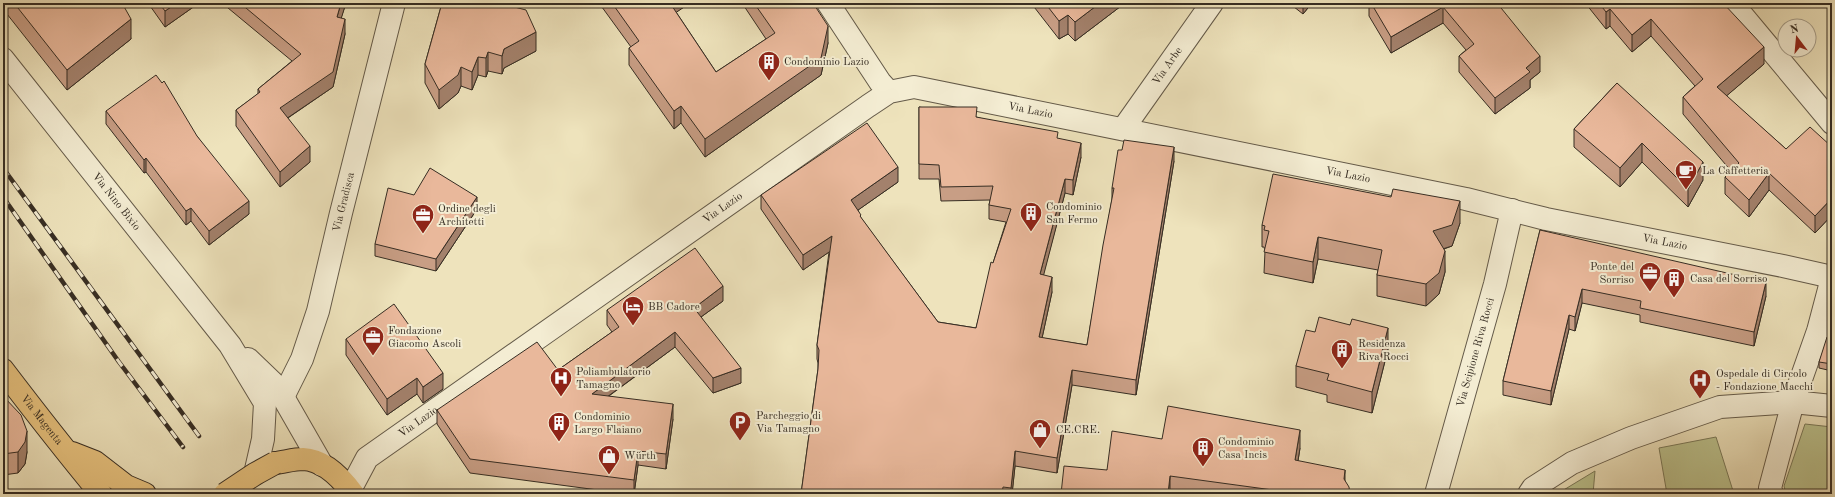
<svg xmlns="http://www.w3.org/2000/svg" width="1835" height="497" viewBox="0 0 1835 497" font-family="'Old Standard TT',serif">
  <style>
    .grass { fill: #bcc38e; stroke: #797858 }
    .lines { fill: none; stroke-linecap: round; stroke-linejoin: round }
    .minor-casing { stroke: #645a49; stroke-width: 24 }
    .major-casing { stroke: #362d23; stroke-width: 24 }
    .minor { stroke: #f4edd3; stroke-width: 22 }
    .major { stroke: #e7c27e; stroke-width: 22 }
    .rail-casing { stroke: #362d23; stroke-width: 4.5 }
    .rail { stroke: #f4edd3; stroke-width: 3; stroke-dasharray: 9; stroke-linecap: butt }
    .major-bridge-casing { stroke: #362d23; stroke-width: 24; stroke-linecap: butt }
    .major-bridge { stroke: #e7c27e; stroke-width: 22 }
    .wall { fill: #c89e85; stroke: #362d23 }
    .shaded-wall { fill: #a3816c; stroke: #362d23 }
    .building { fill: #e9b89b; stroke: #362d23 }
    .labels { text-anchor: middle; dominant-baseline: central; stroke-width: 4; stroke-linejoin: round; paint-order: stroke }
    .poi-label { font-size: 11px; fill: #362d23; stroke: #f4edd3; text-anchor: start }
    .street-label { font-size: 11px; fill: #362d23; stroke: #f4edd3 }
  </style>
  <rect width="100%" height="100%" fill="#eee3bc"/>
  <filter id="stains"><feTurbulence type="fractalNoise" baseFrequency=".005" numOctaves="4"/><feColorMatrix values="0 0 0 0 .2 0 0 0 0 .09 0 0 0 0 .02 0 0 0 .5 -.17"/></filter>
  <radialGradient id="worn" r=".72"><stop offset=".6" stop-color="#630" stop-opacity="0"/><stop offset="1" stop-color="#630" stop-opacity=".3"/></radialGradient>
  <path class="grass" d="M1805 424 1832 427V494H1786L1784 486Z
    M1716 437 1734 494H1667L1659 448Z
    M1595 471 1593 494H1557Z"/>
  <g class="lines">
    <g class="minor-casing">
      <g id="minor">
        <path d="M828 3 880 82 889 92"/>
        <path d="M1732 3 1832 123"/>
        <path id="s1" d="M3 59 230 345 265 403 263 439 255 474"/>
        <path id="s2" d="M1123 129 1212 3"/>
        <path d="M248 359 273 383 283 397 322 465"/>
        <path id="s3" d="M283 397 302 359 318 311 341 213 394 3"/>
        <path id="s4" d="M350 490 367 458 868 106 889 92 914 87 1466 199 1546 219 1783 266 1832 277"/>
        <path id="s5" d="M1436 494 1495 284 1512 210"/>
        <path d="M1529 494 1533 488 1572 463 1631 438 1720 407 1793 402 1832 406"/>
        <path d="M1772 494 1770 488 1793 402 1818 331 1832 278"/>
      </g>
    </g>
    <g class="major-casing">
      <g id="major">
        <path id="s6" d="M3 370C35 412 67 453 101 494"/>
        <path d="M72 453 95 462 126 486 145 494"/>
        <path d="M275 463C284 462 294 459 303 459 324 460 342 479 353 494"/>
      </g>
    </g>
    <use href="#minor" class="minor"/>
    <use href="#major" class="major"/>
    <g class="rail-casing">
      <path id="rail" d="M3 168 199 436
        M3 197 119 362 183 447"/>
    </g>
    <use href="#rail" class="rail"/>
    <g class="major-bridge-casing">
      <path id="major-bridge" d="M225 494 255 474 275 463"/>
    </g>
    <use href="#major-bridge" class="major-bridge"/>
  </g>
  <path class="wall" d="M3 3H122L131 39 67 90 3 9Z
    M148 3H199L165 27Z
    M222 3H346L341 18 345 34 333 87 288 118 310 162 280 187 236 126V110L258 94V89L292 61Z
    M442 3 536 51 504 68 502 74 488 71 486 77 478 75 472 90 461 86 458 93 439 109 425 83V64Z
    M599 3H690L676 12 716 72 766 39 742 3H813L828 43 821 75 705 157 681 123 674 129 629 65V48L631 47Z
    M1031 3H1125L1075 41 1068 34 1059 39Z
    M1289 3H1312L1303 14Z
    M1369 3H1497L1540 72 1530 80V88L1495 114 1459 72V56L1466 50 1443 23 1391 53 1369 16Z
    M1586 3H1723L1764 64 1726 96 1786 149 1832 147V215L1815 233 1769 190 1749 217 1725 194V177L1731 171 1683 114V97L1695 86 1651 36 1632 52 1610 26 1606 29 1586 4Z
    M1617 83 1703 180 1688 207 1642 162 1620 187 1574 147V129Z
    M919 107 976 117 1058 139 1081 157 1073 195 1065 193 1043 275 1052 292 1042 338 1087 345 1112 199V188L1174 161 1136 395 1072 385 1057 473 1015 466 1012 494H801L818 369V363L817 359V345L829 252 803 270 761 209V195L898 182 858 210 861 218 938 322 976 328 993 263 1006 222 989 219V205L990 200 941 201 939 179H919Z
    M106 111 197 136 249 214 209 245 191 221 186 225 146 172 144 173 106 124Z
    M414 195 477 209 436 271 375 256V244Z
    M1460 223 1452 246 1444 249 1445 272 1439 294 1426 306 1377 296V275L1378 270 1318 259 1313 283 1264 273 1265 251 1264 247H1262V225Z
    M1540 230 1766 296 1754 346 1640 322V315L1582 303 1575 331 1569 329 1551 405 1503 395V381Z
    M723 301 701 317 741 383 713 393 675 347 609 396 673 419 666 469 638 465 634 494H628L470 473 437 424V410L558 370 612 332 607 325V310Z
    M1350 325 1388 349 1372 413 1327 402V395L1296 387V366L1315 332Z
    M1832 338V371L1819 368V362Z
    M346 339 443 389 423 403 417 394 387 415 346 355Z
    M3 396 27 452 25 464 18 473 3 475Z
    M1162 439 1300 448 1298 461 1345 482 1350 494H1061L1107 470Z"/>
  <path class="shaded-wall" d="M177 3H199L165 27V11Z
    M341 3H346L337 32V17Z
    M668 3H690L668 18Z
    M1100 3H1125L1075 41V22Z
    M1303 3H1312L1303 14Z
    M1443 7V23L1391 53V37Z
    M1610 9V26L1606 29V12Z
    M1068 15V34L1059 39V21Z
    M131 19V39L67 90V70Z
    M345 19V34L333 87 280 123V108Z
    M1651 19V36L1632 52V35Z
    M828 26V43L821 75 705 157V139Z
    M536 32V51L504 68 502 74V56L504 49Z
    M1764 47V64L1717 104V87Z
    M488 52V71L486 77V58Z
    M1540 56V72L1530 80V88L1495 114V98L1526 68Z
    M478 57V75L472 90V72Z
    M461 67V86L458 93 439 109V90Z
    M681 106V123L674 129V111Z
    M1081 143V157L1073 195V180Z
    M1642 143V162L1620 187V168Z
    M310 146V162L280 187V172Z
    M1174 147V161L1136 395V380Z
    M146 158V172L144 173V160Z
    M1703 162V180L1688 207V189Z
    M898 167V182L851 215V200Z
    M1769 173V190L1749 217V200Z
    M1065 179V193L1040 289V274Z
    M477 197V209L436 271V259Z
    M1832 198V215L1815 233V216Z
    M249 201V214L209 245V231Z
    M1460 201V223L1452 246 1433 252V231Z
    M191 208V221L186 225V211Z
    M832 236V250L803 270V255Z
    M1318 237V259L1313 283V262Z
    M1445 251V272L1439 294 1426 306V284Z
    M1052 277V292L1039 352V337Z
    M1766 282V296L1754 346V332Z
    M723 286V301L694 322V308Z
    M1582 289V303L1575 331V317Z
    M1569 315V329L1551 405V391Z
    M1388 328V349L1372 413V392Z
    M675 332V347L592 408V394Z
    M741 368V383L713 393V378Z
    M1072 370V385L1057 473V458Z
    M443 373V389L423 403V387Z
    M417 378V394L387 415V399Z
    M673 404V419L666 469V454Z
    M1300 430V448L1295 479V460Z
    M27 431V452L25 464 18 473V452Z
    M638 451V465L634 494V480Z
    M1015 451V466L1012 494H1011V488Z
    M1345 470V489L1344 479Z
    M1170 476V494H1168Z"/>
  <path class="building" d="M14 3H122L131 19 67 70Z
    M159 3H177L165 11Z
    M240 3H341L337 17 345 19 333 72 280 108 310 146 280 172 236 110 260 92 258 89 301 54Z
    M442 3H499L526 10 536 32 504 49 502 56 488 52 486 58 478 57 472 72 461 67 458 75 439 90 425 64Z
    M612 3H670L716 72 775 33 754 3H813L828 26 821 58 705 139 681 106 674 111 629 48 639 41Z
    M1045 3H1100L1075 22 1068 15 1059 21Z
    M1371 3H1497L1540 56 1526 68 1530 72 1495 98 1459 56 1474 44 1443 7 1391 37Z
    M1599 3H1723L1764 47 1717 87 1786 149 1810 127 1832 147V198L1815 216 1769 173 1749 200 1725 177 1739 163 1683 97 1703 79 1651 19 1632 35 1610 9 1606 12Z
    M156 75 162 83 164 81 197 136 249 201 209 231 191 208 186 211 146 158 144 160 106 111Z
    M1617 83 1703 162 1688 189 1642 143 1620 168 1574 129Z
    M919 107H977L976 117 1058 132 1057 138 1081 143 1073 180 1065 179 1040 274 1052 277 1039 337 1087 345 1103 245 1114 188H1112L1118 150H1122L1124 140 1174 147 1136 380 1072 370 1057 458 1015 451 1011 488 1003 487 1002 494H801L818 369 819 350 817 345 832 236 803 255 761 195 867 123 898 167 851 200 861 215 860 216 938 322 976 328 991 262 993 263 1011 209 989 205 993 186 941 187 939 165 919 164Z
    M430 168 477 197 436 259 375 244 388 188 414 195Z
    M1273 174 1391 197 1393 189 1460 201 1452 225 1433 231 1445 251 1439 273 1426 284 1377 275 1382 250 1318 237 1313 262 1264 252 1269 231 1264 230 1265 226 1262 225Z
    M1540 230 1766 282 1754 332 1640 308 1641 301 1582 289 1575 317 1569 315 1551 391 1503 381Z
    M695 248 723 286 694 308 741 368 713 378 675 332 592 394 673 404 666 454 638 451 634 480 470 459 437 410 537 342 558 370 619 327 607 310Z
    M394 304 443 373 423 387 417 378 387 399 346 339Z
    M1319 317 1350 325 1352 319 1388 328 1372 392 1327 380 1329 374 1296 366 1306 330 1315 332Z
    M1827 337 1832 338V364L1819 362Z
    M3 396 21 415 27 431 25 442 18 452 3 454Z
    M1168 406 1300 430 1295 460 1345 470 1344 479 1349 487 1350 494H1279L1280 491 1170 476 1168 494H1061L1064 466 1107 470 1112 431 1162 439Z"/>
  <defs>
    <g id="building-pin" transform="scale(1.15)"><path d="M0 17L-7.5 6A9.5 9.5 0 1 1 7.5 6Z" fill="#8f2418" stroke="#f4edd3"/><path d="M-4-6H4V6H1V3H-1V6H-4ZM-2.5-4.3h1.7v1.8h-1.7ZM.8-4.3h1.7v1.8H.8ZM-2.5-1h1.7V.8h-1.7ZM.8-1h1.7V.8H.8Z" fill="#fff"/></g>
    <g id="cafe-pin" transform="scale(1.15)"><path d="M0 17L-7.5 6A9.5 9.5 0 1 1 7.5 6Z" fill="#8f2418" stroke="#f4edd3"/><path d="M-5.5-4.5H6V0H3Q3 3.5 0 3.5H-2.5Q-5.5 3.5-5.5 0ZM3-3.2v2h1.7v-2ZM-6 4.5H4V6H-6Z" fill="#fff"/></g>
    <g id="office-pin" transform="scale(1.15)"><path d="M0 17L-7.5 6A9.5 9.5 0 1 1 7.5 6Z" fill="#8f2418" stroke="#f4edd3"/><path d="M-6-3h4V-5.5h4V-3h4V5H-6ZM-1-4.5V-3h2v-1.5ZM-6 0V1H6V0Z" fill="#fff"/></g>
    <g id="hotel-pin" transform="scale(1.15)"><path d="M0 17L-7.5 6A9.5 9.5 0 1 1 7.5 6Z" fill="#8f2418" stroke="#f4edd3"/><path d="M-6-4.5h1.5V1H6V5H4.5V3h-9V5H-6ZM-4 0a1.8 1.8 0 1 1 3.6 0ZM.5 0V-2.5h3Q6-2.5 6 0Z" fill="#fff"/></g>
    <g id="hospital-pin" transform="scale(1.15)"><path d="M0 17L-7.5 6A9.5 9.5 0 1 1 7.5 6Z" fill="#8f2418" stroke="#f4edd3"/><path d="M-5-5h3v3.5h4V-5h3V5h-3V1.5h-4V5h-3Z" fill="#fff"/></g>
    <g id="parking-pin" transform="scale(1.15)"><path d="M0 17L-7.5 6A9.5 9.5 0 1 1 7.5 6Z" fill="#8f2418" stroke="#f4edd3"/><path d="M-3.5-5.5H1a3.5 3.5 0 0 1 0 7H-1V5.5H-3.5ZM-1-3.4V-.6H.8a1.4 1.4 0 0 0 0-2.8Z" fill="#fff"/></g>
    <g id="shop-pin" transform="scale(1.15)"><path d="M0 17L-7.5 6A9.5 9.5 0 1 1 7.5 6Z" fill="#8f2418" stroke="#f4edd3"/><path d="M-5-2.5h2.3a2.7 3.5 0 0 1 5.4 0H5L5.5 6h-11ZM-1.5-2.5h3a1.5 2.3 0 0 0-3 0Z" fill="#fff"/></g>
  </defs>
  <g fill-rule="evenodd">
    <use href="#building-pin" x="769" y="62"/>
    <use href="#cafe-pin" x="1686" y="171"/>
    <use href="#building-pin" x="1031" y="213"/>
    <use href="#office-pin" x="423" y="215"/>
    <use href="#office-pin" x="1650" y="273"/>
    <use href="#building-pin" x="1674" y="279"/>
    <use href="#hotel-pin" x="633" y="307"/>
    <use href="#office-pin" x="373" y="337"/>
    <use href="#building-pin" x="1342" y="350"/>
    <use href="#hospital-pin" x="561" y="378"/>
    <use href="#hospital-pin" x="1700" y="380"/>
    <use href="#parking-pin" x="740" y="422"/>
    <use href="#building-pin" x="559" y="423"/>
    <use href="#shop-pin" x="1040" y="430"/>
    <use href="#building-pin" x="1203" y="448"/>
    <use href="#shop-pin" x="609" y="456"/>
  </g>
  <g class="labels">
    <g class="poi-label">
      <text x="784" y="62">Condominio Lazio</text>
      <text x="1702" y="171">La Caffetteria</text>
      <text x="1046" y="207">Condominio<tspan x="1046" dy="13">San Fermo</tspan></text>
      <text x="438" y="209">Ordine degli<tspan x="438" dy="13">Architetti</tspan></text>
      <text x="1634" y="267" text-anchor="end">Ponte del<tspan x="1634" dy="13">Sorriso</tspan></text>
      <text x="1690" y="279">Casa del Sorriso</text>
      <text x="648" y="307">BB Cadore</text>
      <text x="388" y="331">Fondazione<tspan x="388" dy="13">Giacomo Ascoli</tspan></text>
      <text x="1358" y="344">Residenza<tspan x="1358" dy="13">Riva Rocci</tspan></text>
      <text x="576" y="372">Poliambulatorio<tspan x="576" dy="13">Tamagno</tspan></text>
      <text x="1716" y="374">Ospedale di Circolo<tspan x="1716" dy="13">- Fondazione Macchi</tspan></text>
      <text x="756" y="416">Parcheggio di<tspan x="756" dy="13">Via Tamagno</tspan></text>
      <text x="574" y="417">Condominio<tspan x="574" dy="13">Largo Flaiano</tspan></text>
      <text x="1056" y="430">CE.CRE.</text>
      <text x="1218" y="442">Condominio<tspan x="1218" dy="13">Casa Incis</tspan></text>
      <text x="624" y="456">Würth</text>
    </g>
    <g class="street-label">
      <text stroke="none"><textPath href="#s2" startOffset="77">Via Arbe</textPath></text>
      <text stroke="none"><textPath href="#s4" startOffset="818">Via Lazio</textPath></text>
      <text stroke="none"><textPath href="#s4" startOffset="1142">Via Lazio</textPath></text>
      <text stroke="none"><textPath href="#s1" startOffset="182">Via Nino Bixio</textPath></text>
      <text stroke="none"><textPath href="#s3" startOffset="205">Via Gradisca</textPath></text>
      <text stroke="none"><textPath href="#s4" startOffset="471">Via Lazio</textPath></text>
      <text stroke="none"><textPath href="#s4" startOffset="1466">Via Lazio</textPath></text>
      <text stroke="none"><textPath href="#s5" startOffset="147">Via Scipione Riva Rocci</textPath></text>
      <text stroke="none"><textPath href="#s6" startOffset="63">Via Magenta</textPath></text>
      <text stroke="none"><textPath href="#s4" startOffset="99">Via Lazio</textPath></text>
    </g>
  </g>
  <rect width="1835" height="497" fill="none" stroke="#eee3bc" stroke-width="16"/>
  <rect x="4" y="4" width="1827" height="489" fill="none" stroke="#362d23" stroke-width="2"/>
  <rect x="8" y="8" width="1819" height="481" fill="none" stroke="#362d23"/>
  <g transform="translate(1797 38) rotate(344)"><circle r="19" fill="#f4edd3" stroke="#a8a08d"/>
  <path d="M0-3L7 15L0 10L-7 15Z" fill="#8f2418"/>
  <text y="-6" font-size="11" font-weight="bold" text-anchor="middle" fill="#362d23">N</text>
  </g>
  <rect width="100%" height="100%" filter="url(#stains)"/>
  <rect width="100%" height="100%" fill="url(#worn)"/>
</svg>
